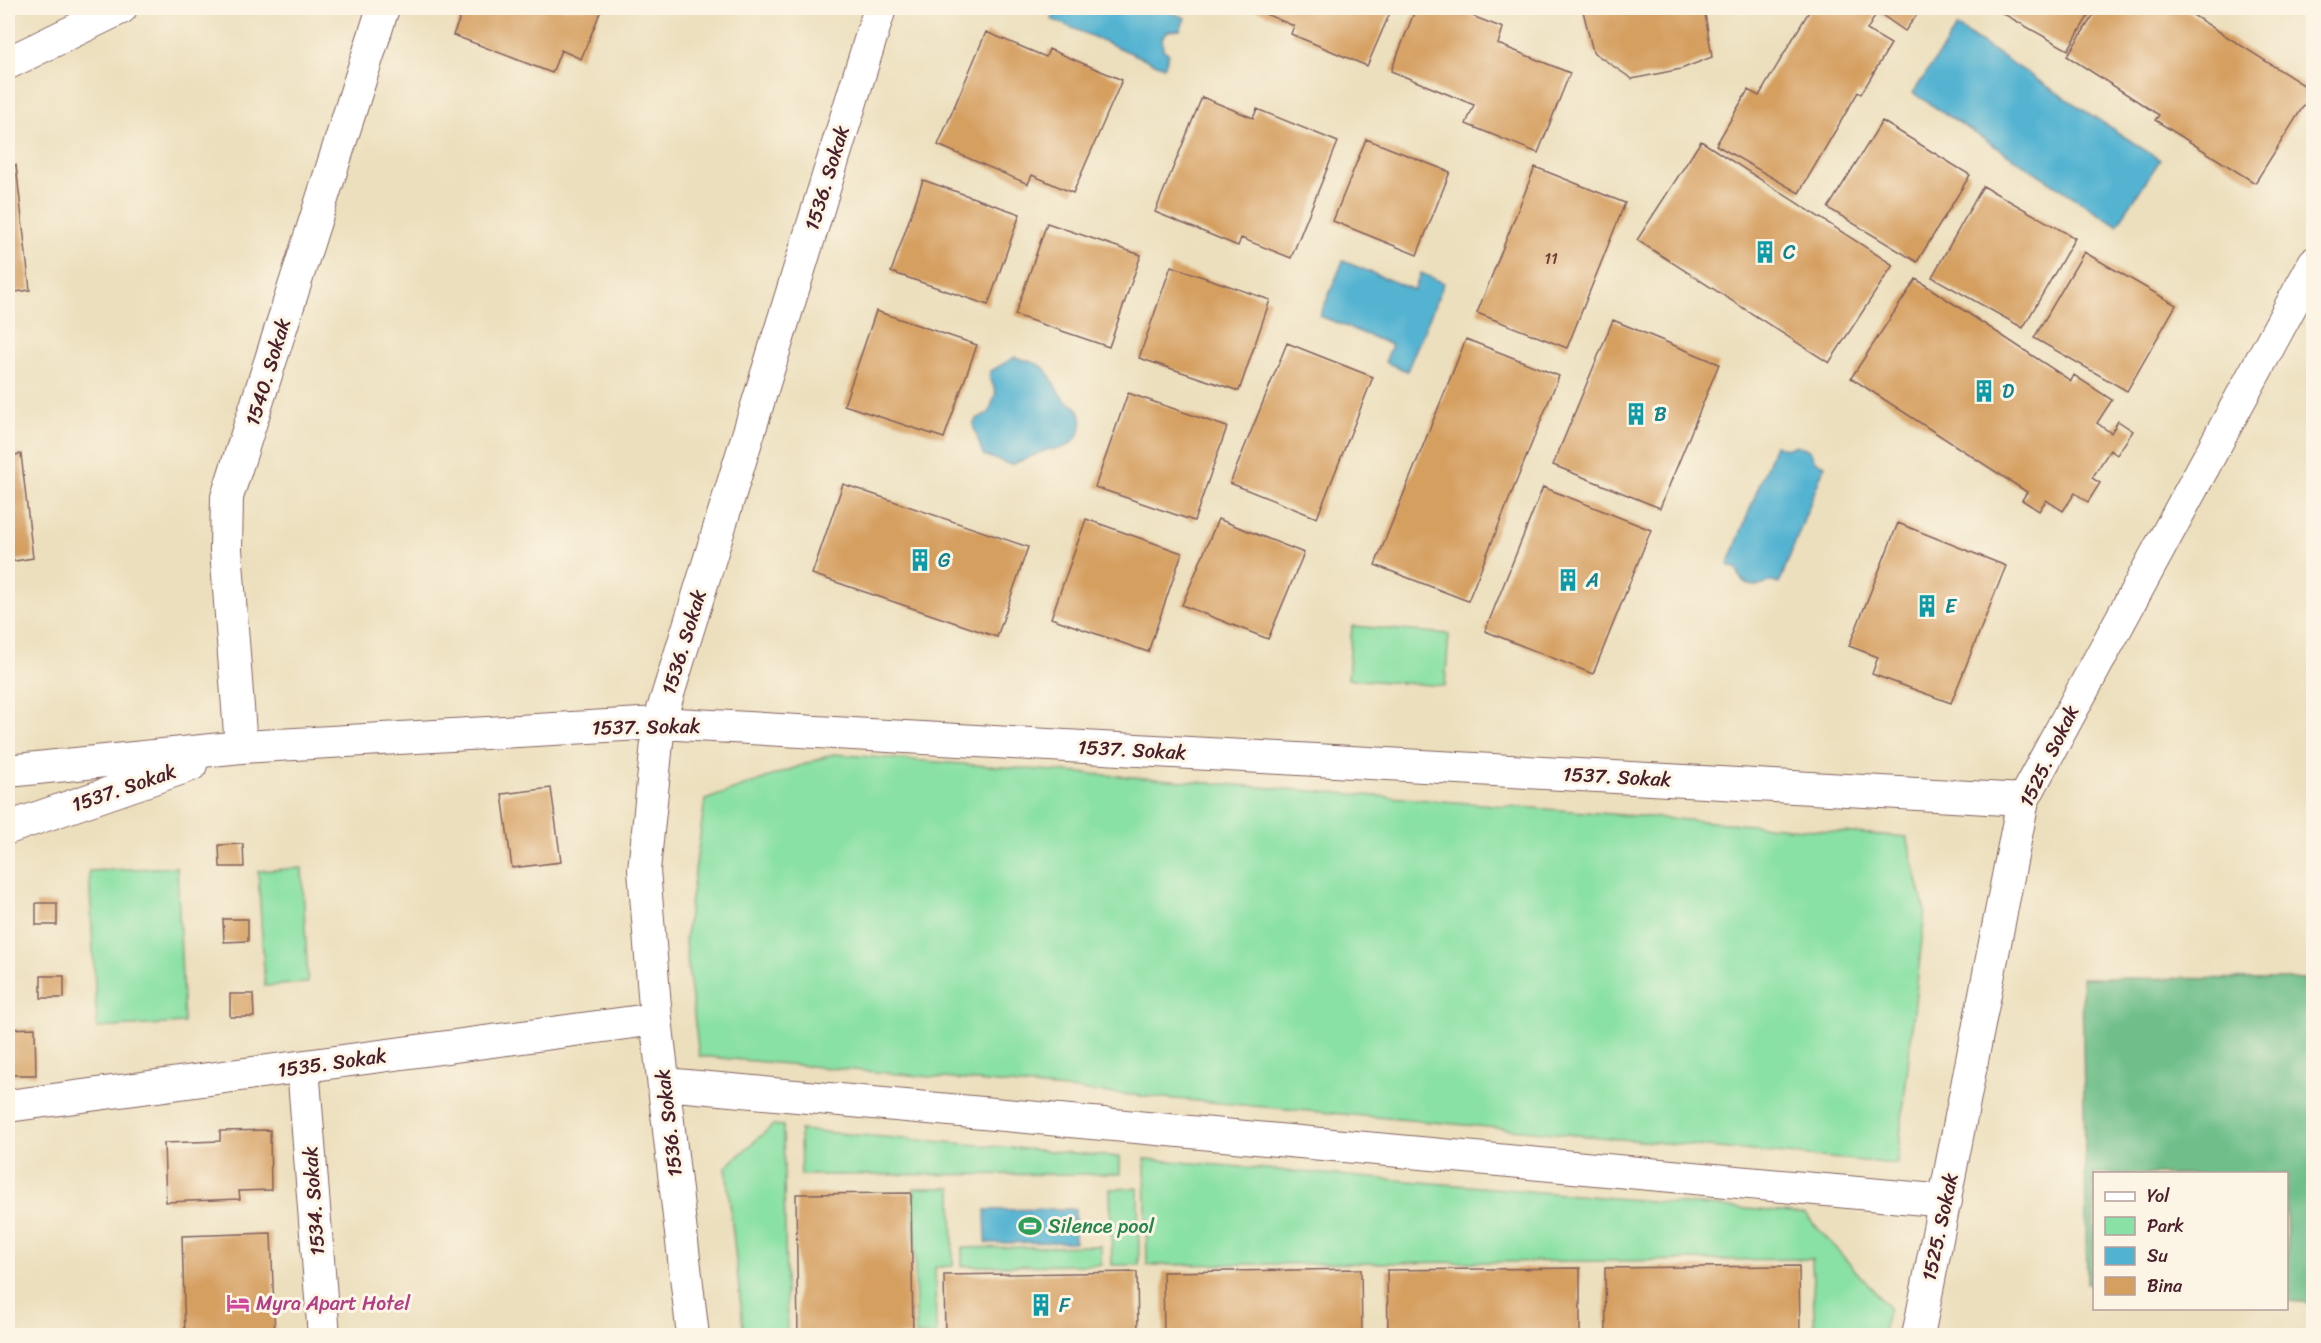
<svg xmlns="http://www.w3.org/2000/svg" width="2321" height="1343" viewBox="0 0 2321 1343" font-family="Sriracha,sans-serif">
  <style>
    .green { fill: #8ae1a5; stroke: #6a8068; stroke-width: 1.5 }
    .forest { fill: #6fbf8a; stroke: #5c6f5a; stroke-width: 1.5 }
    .water { fill: #52b3d1; stroke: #4e697e; stroke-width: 1.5 }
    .building { fill: #d59f60 }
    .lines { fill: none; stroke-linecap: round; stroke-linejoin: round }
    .street-casing { stroke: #83625e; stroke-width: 34 }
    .street { stroke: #fff; stroke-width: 32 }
    .labels { text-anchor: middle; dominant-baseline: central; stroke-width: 6; stroke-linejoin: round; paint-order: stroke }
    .number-label { font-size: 16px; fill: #6d3f38 }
    .street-label { font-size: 20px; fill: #4a1f2b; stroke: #fcf5e5 }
    .culture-label { font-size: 20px; fill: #0d838f; stroke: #fcf5e5; text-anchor: start }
    .leisure-label { font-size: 20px; fill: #27864d; stroke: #fcf5e5; text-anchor: start }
    .hotel-label { font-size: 20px; fill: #b23c85; stroke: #fcf5e5; text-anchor: start }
  </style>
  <rect width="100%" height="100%" fill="#fcf5e5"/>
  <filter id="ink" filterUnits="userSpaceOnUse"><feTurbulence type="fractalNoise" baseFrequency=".0167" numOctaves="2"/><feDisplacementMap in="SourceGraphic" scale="12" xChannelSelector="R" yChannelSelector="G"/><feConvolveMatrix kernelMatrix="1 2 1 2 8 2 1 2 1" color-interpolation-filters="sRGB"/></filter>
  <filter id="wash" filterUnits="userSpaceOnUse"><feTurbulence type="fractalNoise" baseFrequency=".008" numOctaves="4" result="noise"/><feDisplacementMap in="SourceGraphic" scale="24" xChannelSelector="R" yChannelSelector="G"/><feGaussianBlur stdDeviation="1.35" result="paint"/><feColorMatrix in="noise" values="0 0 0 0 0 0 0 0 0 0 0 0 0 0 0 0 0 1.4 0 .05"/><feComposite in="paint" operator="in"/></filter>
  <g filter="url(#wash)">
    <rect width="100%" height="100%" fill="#ecdfbd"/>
    <path class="green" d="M1352 626 1449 634 1445 686 1348 679Z
      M833 754 1907 837 1925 912 1897 1164 699 1056 685 942 705 800Z
      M177 867 184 1023 97 1028 89 871Z
      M302 868 308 983 265 986 258 871Z
      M773 1125 783 1126 787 1335H744L726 1167Z
      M800 1130 1120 1157V1174L801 1175Z
      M1145 1159 1805 1214 1889 1308 1882 1335H1815L1812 1259 1147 1265Z
      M914 1188H952L953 1266 935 1267 936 1335H916Z
      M1138 1188 1139 1265H1112L1110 1189Z
      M1101 1246V1265L962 1266V1248Z"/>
    <path class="forest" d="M2082 978 2313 979V1303L2287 1301 2286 1174H2094V1285L2087 1284Z"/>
    <path class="water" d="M1057 8H1161L1185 18 1180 30 1168 31 1162 38 1163 49 1169 54 1164 67 1051 19Z
      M1957 27 2160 160 2117 225 1913 93Z
      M1343 261 1414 290 1421 273 1444 283 1407 371 1385 362 1392 345 1320 316Z
      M1015 357C1023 360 1039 362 1045 369 1053 378 1057 394 1066 401 1072 405 1077 405 1080 413 1087 433 1069 453 1049 449L1011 465 983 455 973 425 976 419 989 413 996 392 989 376 991 371Z
      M1775 445 1786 449 1793 446 1803 447 1810 451 1815 461 1825 465 1779 584 1770 581C1757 591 1740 585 1737 569L1728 565Z
      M1075 1209V1242L986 1243 985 1210Z"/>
    <g id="blocks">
      <path class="building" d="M464 8H602L581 59 561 50 552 73 453 35Z
        M1251 8H1392L1367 66 1291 34 1294 26Z
        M1416 8H1452L1503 28 1498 44 1570 73 1538 153 1466 124 1474 105 1391 71Z
        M1595 8H1704L1712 57 1681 69 1632 79 1593 52 1583 11 1596 10Z
        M1811 8H1861L1875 16 1867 30 1891 44 1861 94 1858 92 1799 193 1716 145 1748 90 1759 96Z
        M1872 8H1922L1905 31Z
        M1993 8H2093L2068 50Z
        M2098 8H2182L2313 91 2255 183 2155 120 2159 115 2067 56Z
        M986 32 1046 57 1049 49 1122 80 1073 193 1032 175 1028 184 938 145Z
        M1202 97 1253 118 1257 109 1338 142 1291 258 1241 238 1238 246 1155 212Z
        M1882 121 1970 175 1917 262 1828 208Z
        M1366 139 1450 172 1417 255 1333 221Z
        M1701 141 1893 265 1829 363 1637 240Z
        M8 165H16L30 290 8 293Z
        M1535 167 1625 203 1567 348 1477 313Z
        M923 180 1020 214 988 305 891 272Z
        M1983 186 2075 238 2023 328 1932 277Z
        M1047 223 1141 255 1109 347 1015 315Z
        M2084 252 2176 305 2127 391 2034 338Z
        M1171 266 1270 300 1239 391 1139 358Z
        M1916 279 2071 381 2074 375 2112 400 2097 423 2111 433 2118 421 2133 431 2117 455 2110 450 2092 478 2100 483 2088 502 2075 493 2063 511 2046 500 2039 511 2022 500 2027 492 1851 378Z
        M876 311 977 345 944 438 844 405Z
        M1613 320 1719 364 1660 508 1553 465Z
        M1466 339 1559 376 1468 601 1375 565Z
        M1287 343 1373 377 1317 518 1230 483Z
        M1128 393 1227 427 1194 521 1095 487Z
        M21 454 33 558 8 562V456Z
        M843 484 1028 547 997 637 812 574Z
        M1543 487 1651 530 1593 674 1485 631Z
        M1086 519 1182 553 1148 652 1051 618Z
        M1218 519 1304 553 1268 639 1182 605Z
        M1898 523 2006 566 1951 703 1872 674 1878 657 1849 646Z
        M551 788 561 862 512 868 502 794Z
        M243 844 244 867H220L219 845Z
        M36 903H57V925H36Z
        M223 919H248V941L224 942Z
        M41 976H64V998H41Z
        M230 994H253L254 1017H230Z
        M35 1028 36 1075H8V1029Z
        M270 1130 271 1190 239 1191 240 1199 166 1202 164 1143 220 1141V1131Z
        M911 1193 913 1336H798L796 1194Z
        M271 1233 275 1336H185L182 1236Z
        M1799 1266 1800 1336H1606L1605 1268Z
        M1580 1268V1336H1388L1387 1270Z
        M1361 1269 1362 1336H1164L1163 1272Z
        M1137 1272 1138 1336H945L944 1275Z"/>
    </g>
  </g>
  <g filter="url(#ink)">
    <use href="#blocks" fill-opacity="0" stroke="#83625e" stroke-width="1.5"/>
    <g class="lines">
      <g class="street-casing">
        <path id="street" d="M8 63 121 8
          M241 747 226 549 227 497 383 8
          M8 771 241 747 659 723 2023 800
          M8 828 191 765
          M303 1067 324 1336
          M665 1084 1946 1201
          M8 1106 656 1019
          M693 1336 656 1019 644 870 659 723 880 8
          M1918 1336 2023 800 2314 263"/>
      </g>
      <use href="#street" class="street"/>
    </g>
  </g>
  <defs>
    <g id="building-bare" transform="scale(1.8)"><path d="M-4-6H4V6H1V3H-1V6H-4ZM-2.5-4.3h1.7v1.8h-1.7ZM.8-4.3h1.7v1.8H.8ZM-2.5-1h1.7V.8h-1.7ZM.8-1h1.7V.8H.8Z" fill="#0f9aa8" stroke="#fcf5e5" stroke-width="2.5" paint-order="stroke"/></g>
    <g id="stadium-bare" transform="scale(1.8)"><path d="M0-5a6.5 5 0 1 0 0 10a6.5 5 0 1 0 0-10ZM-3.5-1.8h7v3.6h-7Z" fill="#2e9e5b" stroke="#fcf5e5" stroke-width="2.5" paint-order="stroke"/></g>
    <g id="hotel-bare" transform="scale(1.8)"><path d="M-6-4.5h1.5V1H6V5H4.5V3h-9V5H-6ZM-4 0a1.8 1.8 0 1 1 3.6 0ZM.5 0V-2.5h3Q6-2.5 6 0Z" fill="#d1479c" stroke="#fcf5e5" stroke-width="2.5" paint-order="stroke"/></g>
  </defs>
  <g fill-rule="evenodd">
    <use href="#building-bare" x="1765" y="252"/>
    <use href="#building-bare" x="1984" y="391"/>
    <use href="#building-bare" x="1636" y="414"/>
    <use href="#building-bare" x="920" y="560"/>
    <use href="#building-bare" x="1568" y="580"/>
    <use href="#building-bare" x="1927" y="606"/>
    <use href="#stadium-bare" x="1030" y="1226"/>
    <use href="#hotel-bare" x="238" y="1303"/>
    <use href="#building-bare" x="1041" y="1305"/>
  </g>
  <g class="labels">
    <g class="number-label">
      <text x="1551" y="258">11</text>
    </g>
    <g class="street-label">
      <text transform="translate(827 178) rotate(-73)">1536. Sokak</text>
      <text transform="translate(268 372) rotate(-73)">1540. Sokak</text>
      <text transform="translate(684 642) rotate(-73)">1536. Sokak</text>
      <text transform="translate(646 727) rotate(-1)">1537. Sokak</text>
      <text transform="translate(1132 750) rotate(3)">1537. Sokak</text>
      <text transform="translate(2049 756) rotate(-64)">1525. Sokak</text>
      <text transform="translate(1617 777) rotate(3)">1537. Sokak</text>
      <text transform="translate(124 788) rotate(-19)">1537. Sokak</text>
      <text transform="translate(332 1063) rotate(-8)">1535. Sokak</text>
      <text transform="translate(669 1123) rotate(-97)">1536. Sokak</text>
      <text transform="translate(314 1201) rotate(-94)">1534. Sokak</text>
      <text transform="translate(1940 1227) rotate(-78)">1525. Sokak</text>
    </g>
    <g class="culture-label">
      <text x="1783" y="252">C</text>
      <text x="2002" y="391">D</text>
      <text x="1654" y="414">B</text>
      <text x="938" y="560">G</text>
      <text x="1586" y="580">A</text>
      <text x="1945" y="606">E</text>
      <text x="1059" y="1305">F</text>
    </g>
    <g class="leisure-label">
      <text x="1048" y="1226">Silence pool</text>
    </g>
    <g class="hotel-label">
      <text x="256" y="1303">Myra Apart Hotel</text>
    </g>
  </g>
  <rect width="2321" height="1343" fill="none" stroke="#fcf5e5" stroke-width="30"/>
  <rect x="2093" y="1172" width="195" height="138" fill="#fcf5e5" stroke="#b59f9b" stroke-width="1.5"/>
  <rect x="2105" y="1192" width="30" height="9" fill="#ffffff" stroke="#b59f9b" stroke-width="1.5"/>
  <text x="2147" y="1202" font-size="18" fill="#4a1f2b">Yol</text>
  <rect x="2105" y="1217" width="30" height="18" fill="#8ae1a5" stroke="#b59f9b" stroke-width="1.5"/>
  <text x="2147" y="1232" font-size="18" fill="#4a1f2b">Park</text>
  <rect x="2105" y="1247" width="30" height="18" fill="#52b3d1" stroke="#b59f9b" stroke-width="1.5"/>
  <text x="2147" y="1262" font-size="18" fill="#4a1f2b">Su</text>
  <rect x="2105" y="1277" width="30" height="18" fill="#d59f60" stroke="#b59f9b" stroke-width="1.5"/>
  <text x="2147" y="1292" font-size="18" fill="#4a1f2b">Bina</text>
</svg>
